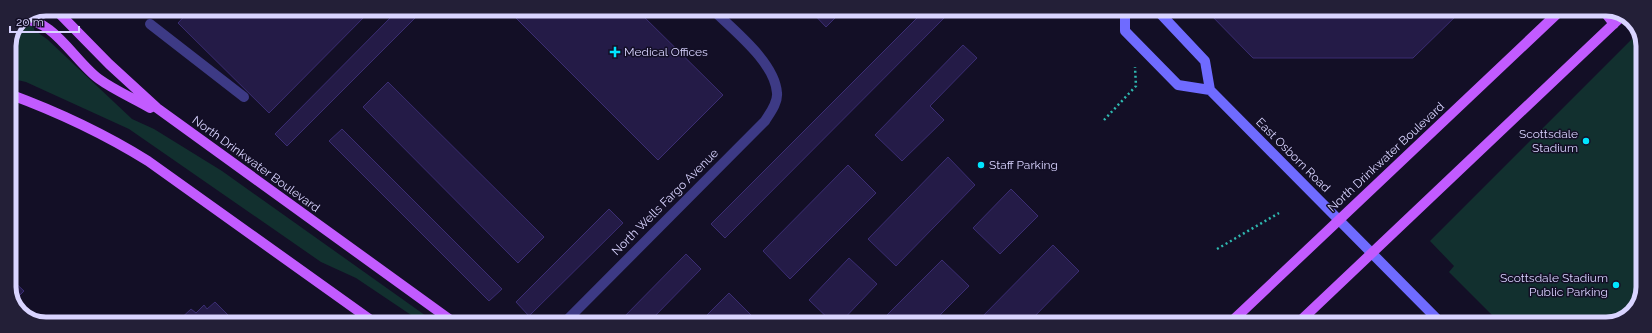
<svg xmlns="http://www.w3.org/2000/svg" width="1652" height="333" viewBox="0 0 1652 333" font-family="Raleway,sans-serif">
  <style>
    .green { fill: #12302f }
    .building { fill: #241b47; stroke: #3b2d73 }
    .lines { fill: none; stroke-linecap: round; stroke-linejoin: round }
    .path { stroke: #2fb8b0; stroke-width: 2.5; stroke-dasharray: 2 3; stroke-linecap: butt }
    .service { stroke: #3d3a85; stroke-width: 10 }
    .minor { stroke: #3d3a85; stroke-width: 10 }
    .secondary { stroke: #6f6bff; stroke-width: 10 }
    .primary { stroke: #c25bff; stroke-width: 10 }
    .poi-dot { fill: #00e5ff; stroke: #130f26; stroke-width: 1.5 }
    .labels { text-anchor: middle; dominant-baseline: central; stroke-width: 3; stroke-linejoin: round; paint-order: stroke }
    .poi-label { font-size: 12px; fill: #d9d4ff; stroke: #130f26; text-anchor: start }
    .street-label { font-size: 12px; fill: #d9d4ff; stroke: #130f26 }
    .rim { fill: none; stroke: #d9d4ff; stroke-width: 5 }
  </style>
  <rect width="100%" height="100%" fill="#130f26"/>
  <path class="green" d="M35 14 34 30 47 39 132 119 154 129 222 171 436 323H423L356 278 321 262 129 129 26 82 9 78V46L20 20Z
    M1639 32 1643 41 1642 294 1630 315 1606 324H1501L1449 272 1454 266 1430 241Z"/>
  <path class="building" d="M191 9H372L269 113 178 23Z
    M399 9H424L287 146 275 134Z
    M507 9H636L723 95 658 160Z
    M809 9H844L826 27Z
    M926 9 952 10 725 238 711 224Z
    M1205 9 1462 10 1413 58H1253Z
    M963 45 977 58 930 106 944 120 902 161 875 135Z
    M1643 67V75L1639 71Z
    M388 82 544 237 518 263 363 107Z
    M342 129 502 289 489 301 329 141Z
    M948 157 975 185 896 266 868 239Z
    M848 165 876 193 790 279 763 251Z
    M1011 189 1038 216 1000 254 973 228Z
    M609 209 623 223 529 316 516 302Z
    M1642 219V228L1638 223Z
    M1053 245 1079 271 1027 324H975Z
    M686 254 701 269 647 324H617Z
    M849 258 877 284 839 324H834L809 300Z
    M942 260 969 286 931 324H878Z
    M9 277 24 291 14 301 9 292Z
    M729 293 760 324H708L703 319Z
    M215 302 236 323H176L191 309 196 313 204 305 207 309Z
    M1368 316 1376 324H1360Z"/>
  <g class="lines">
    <path class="path" d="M1104 120 1136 86 1135 67
      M1217 249 1279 213"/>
    <path class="service" d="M150 24 244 97"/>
    <path class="minor" d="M563 324 765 121C770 113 778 103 777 93 775 62 733 30 712 9"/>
    <path class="secondary" d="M1125 9V31L1178 85 1210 90 1442 324
      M1156 9 1205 61 1210 90"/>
    <path class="primary" d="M55 9 109 64 157 108 456 324
      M1603 10 1614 24
      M20 20C52 16 75 62 99 79 114 90 133 98 150 108
      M9 94C58 112 103 133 148 161L375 323
      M1229 324 1561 10
      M1297 324 1623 15"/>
  </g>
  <g class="poi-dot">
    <path d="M613 46h4v4h4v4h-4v4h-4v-4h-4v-4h4z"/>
    <circle cx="1586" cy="141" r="4"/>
    <circle cx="981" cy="165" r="4"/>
    <circle cx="1616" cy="285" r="4"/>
  </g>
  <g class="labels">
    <g class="poi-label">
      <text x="624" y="52">Medical Offices</text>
      <text x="1578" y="134" text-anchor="end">Scottsdale<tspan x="1578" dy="14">Stadium</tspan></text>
      <text x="989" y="165">Staff Parking</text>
      <text x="1608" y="278" text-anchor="end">Scottsdale Stadium<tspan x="1608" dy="14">Public Parking</tspan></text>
    </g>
    <g class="street-label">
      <text transform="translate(1293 155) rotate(45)">East Osborn Road</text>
      <text transform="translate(1386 157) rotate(-43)">North Drinkwater Boulevard</text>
      <text transform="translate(256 164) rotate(36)">North Drinkwater Boulevard</text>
      <text transform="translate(665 202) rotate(-45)">North Wells Fargo Avenue</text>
    </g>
  </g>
  <path d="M0 0H1652V333H0ZM46 16H1606A30 30 0 0 1 1636 46V287A30 30 0 0 1 1606 317H46A30 30 0 0 1 16 287V46A30 30 0 0 1 46 16Z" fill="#231f37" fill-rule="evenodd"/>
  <path class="rim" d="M46 16H1606A30 30 0 0 1 1636 46V287A30 30 0 0 1 1606 317H46A30 30 0 0 1 16 287V46A30 30 0 0 1 46 16Z"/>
  <path d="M10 26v6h69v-6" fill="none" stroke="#d9d4ff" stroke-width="2"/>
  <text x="16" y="26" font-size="12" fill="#d9d4ff" stroke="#130f26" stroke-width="3" paint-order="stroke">20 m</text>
</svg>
